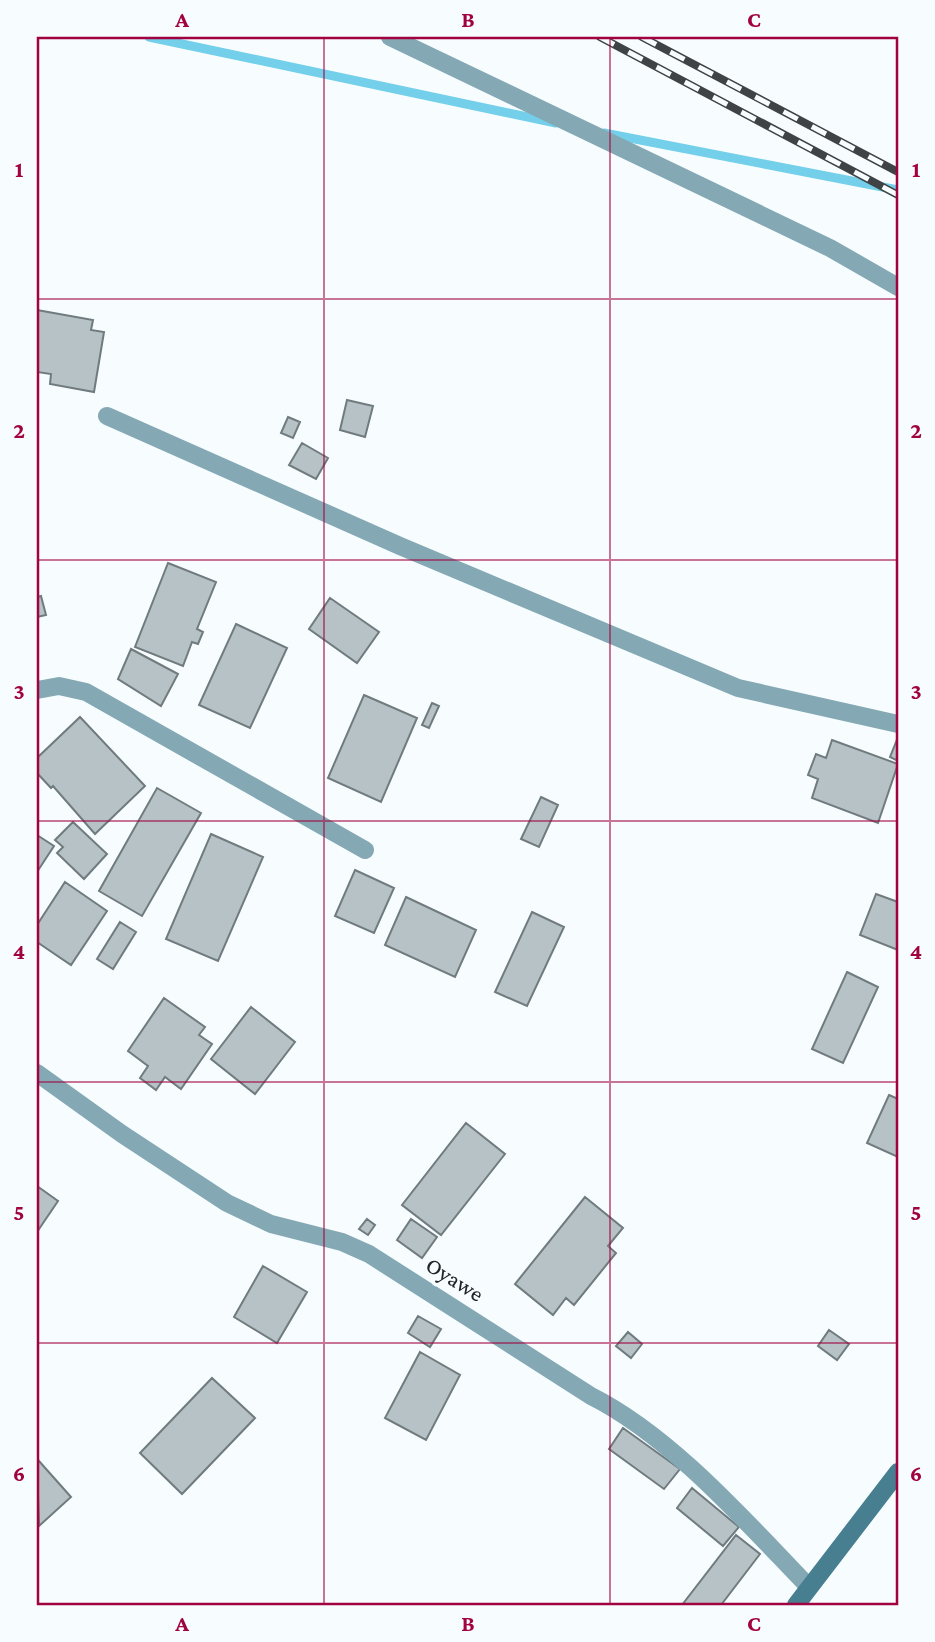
<svg xmlns="http://www.w3.org/2000/svg" width="935" height="1642" viewBox="0 0 935 1642" font-family="'Crimson Pro',serif">
  <style>
    .lines { fill: none; stroke-linecap: round; stroke-linejoin: round }
    .stream { stroke: #73cfea; stroke-width: 9 }
    .building { fill: #b6c2c6; stroke: #707b7f; stroke-width: 2 }
    .street { stroke: #84a8b4; stroke-width: 18 }
    .secondary { stroke: #477f90; stroke-width: 18 }
    .rail-casing { stroke: #3f4345; stroke-width: 8 }
    .rail { stroke: #f7fdfe; stroke-width: 5; stroke-dasharray: 16; stroke-linecap: butt }
    .grid { fill: none; stroke: #a10340; stroke-width: 2; stroke-opacity: 0.55 }
    .labels { text-anchor: middle; dominant-baseline: central; stroke-width: 7; stroke-linejoin: round; paint-order: stroke }
    .street-label { font-size: 23px; fill: #202426; stroke: #f7fdfe }
    .neatline { fill: none; stroke: #a10340; stroke-width: 2.5 }
    .grid-label { font-size: 23px; text-anchor: middle; font-weight: bold; fill: #a10340 }
  </style>
  <rect width="100%" height="100%" fill="#f7fdfe"/>
  <g class="lines">
    <path class="stream" d="M149 37 556 123
      M604 133 898 190"/>
  </g>
  <path class="building" d="M37 310 93 320 91 330 104 332 94 392 50 384 51 374 37 372Z
    M347 400 373 406 365 437 340 430Z
    M288 417 300 422 293 438 281 433Z
    M302 443 328 458 316 479 289 465Z
    M168 563 216 582 197 629 203 632 198 644 192 642 183 666 135 647Z
    M41 596 46 615 37 617V597Z
    M330 598 379 632 357 663 309 629Z
    M236 624 287 648 250 728 199 705Z
    M131 649 178 674 161 706 118 679Z
    M364 695 417 718 381 802 328 778Z
    M432 703 439 706 429 728 422 725Z
    M80 717 145 786 95 834 53 786 51 788 37 773V758Z
    M898 737V761L890 757Z
    M832 740 898 764 878 823 812 798 818 779 808 775 816 754 826 758Z
    M157 788 201 813 142 916 99 891Z
    M541 797 558 805 539 847 521 839Z
    M73 822 107 854 84 879 57 853 63 847 55 840Z
    M211 834 263 857 218 961 166 939Z
    M37 835 54 846 37 872Z
    M355 870 394 888 374 933 335 916Z
    M65 882 107 911 71 965 37 942V925Z
    M876 894 898 902V950L860 935Z
    M406 897 476 930 455 977 385 945Z
    M532 912 564 927 527 1006 495 992Z
    M120 922 136 932 113 969 97 959Z
    M847 972 878 987 843 1063 812 1049Z
    M164 998 205 1027 199 1035 212 1044 181 1089 165 1077 156 1090 140 1078 148 1066 128 1051Z
    M251 1007 295 1042 255 1094 211 1059Z
    M889 1095 898 1099V1157L867 1143Z
    M466 1123 505 1154 441 1235 402 1205Z
    M37 1186 58 1201 37 1232Z
    M585 1197 623 1228 608 1246 616 1253 574 1305 566 1298 553 1315 515 1284Z
    M367 1219 375 1225 368 1235 359 1229Z
    M411 1219 437 1237 422 1258 397 1240Z
    M263 1266 307 1292 277 1343 234 1317Z
    M418 1316 441 1329 430 1347 408 1333Z
    M829 1330 849 1344 837 1360 818 1346Z
    M628 1332 642 1344 631 1358 616 1346Z
    M420 1352 460 1375 426 1440 385 1418Z
    M212 1378 255 1418 182 1494 140 1453Z
    M623 1428 680 1469 664 1489 609 1449Z
    M39 1461 71 1497 39 1526 37 1463Z
    M692 1488 739 1527 723 1546 677 1508Z
    M736 1535 760 1554 721 1605H682Z"/>
  <g class="lines">
    <path class="street" d="M390 37 830 248 898 287
      M107 416 400 546 738 688 898 724
      M37 690 59 686 86 692 365 850
      M37 1073 122 1134 227 1203 271 1224 342 1242 369 1254 591 1396C671 1436 747 1523 809 1587"/>
    <path class="secondary" d="M796 1605 898 1472"/>
    <g class="rail-casing">
      <path id="rail" d="M600 37 898 195
        M642 37 898 172"/>
    </g>
    <use href="#rail" class="rail"/>
  </g>
  <path class="grid" d="M324 37V1605M610 37V1605M37 299H898M37 560H898M37 821H898M37 1082H898M37 1343H898"/>
  <g class="labels">
    <g class="street-label">
      <text transform="translate(455 1279) rotate(32)">Oyawe</text>
    </g>
  </g>
  <rect width="935" height="1642" fill="none" stroke="#f7fdfe" stroke-width="77"/>
  <rect x="38" y="38" width="859" height="1566" class="neatline"/>
  <g class="grid-label">
    <text x="182" y="27">A</text>
    <text x="468" y="27">B</text>
    <text x="754" y="27">C</text>
    <text x="19" y="177">1</text>
    <text x="916" y="177">1</text>
    <text x="19" y="438">2</text>
    <text x="916" y="438">2</text>
    <text x="19" y="699">3</text>
    <text x="916" y="699">3</text>
    <text x="19" y="959">4</text>
    <text x="916" y="959">4</text>
    <text x="19" y="1220">5</text>
    <text x="916" y="1220">5</text>
    <text x="19" y="1481">6</text>
    <text x="916" y="1481">6</text>
    <text x="182" y="1631">A</text>
    <text x="468" y="1631">B</text>
    <text x="754" y="1631">C</text>
  </g>
</svg>
